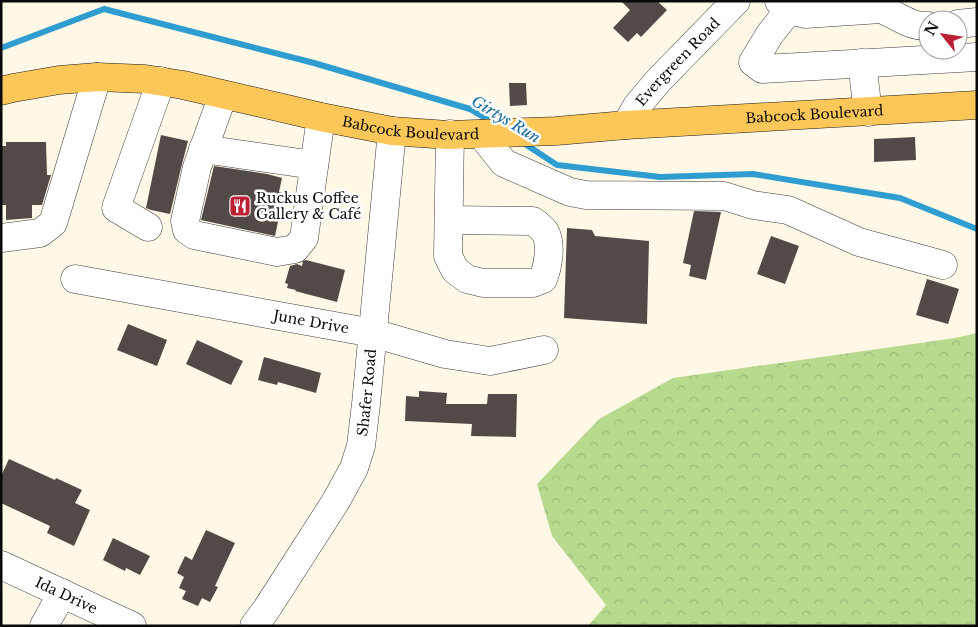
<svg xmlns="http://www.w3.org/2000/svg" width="978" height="627" viewBox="0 0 978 627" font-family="'Libre Baskerville',serif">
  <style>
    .forest { fill: url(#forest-crowns) }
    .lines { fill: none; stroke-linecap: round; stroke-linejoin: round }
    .stream { stroke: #2f9dd0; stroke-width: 6 }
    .building { fill: #524a46 }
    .minor-casing { stroke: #3d3d3d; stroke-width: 29 }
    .major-casing { stroke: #1b1b1b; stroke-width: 29 }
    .minor { stroke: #fff; stroke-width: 28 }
    .major { stroke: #fcc759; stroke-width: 28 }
    .labels { text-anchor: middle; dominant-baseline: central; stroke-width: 5; stroke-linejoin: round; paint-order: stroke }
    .street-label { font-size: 14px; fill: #0a0a0a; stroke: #fff }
    .poi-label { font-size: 14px; fill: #0a0a0a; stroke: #fff; text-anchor: start }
    .water-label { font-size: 15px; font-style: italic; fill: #126b9c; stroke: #fff }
  </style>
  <defs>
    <pattern id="forest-crowns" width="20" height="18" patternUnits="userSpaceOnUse" patternTransform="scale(1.25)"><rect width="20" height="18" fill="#b7da8f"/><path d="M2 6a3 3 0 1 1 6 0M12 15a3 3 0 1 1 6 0" fill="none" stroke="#9cba7a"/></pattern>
  </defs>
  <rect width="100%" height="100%" fill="#fff8e6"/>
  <path class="forest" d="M977 333V626H588L606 605 552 536 537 484 599 419 673 378 955 338Z"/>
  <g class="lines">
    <path class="stream" d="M1 48 104 9 314 63 470 109 495 124
      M522 142 557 165 660 177 753 174 900 198 977 229"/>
  </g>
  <path class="building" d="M621 1H657L667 10 641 37 637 33 628 42 613 28 630 10Z
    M509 83H526L527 105 510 106Z
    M161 135 188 141 182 164 170 214 151 210 146 208Z
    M915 137 916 160 874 162V139Z
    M6 142H46L47 175H51L42 205H32V218L6 220V205H1V146H6Z
    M214 166 267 174 282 178 279 192 284 193 275 236 201 220Z
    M694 211 721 212 706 280 689 276 691 265 683 263Z
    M567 228 592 230 595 236 649 241 647 324 564 318Z
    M771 236 799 246 785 284 757 274Z
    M306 260 345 270 337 302 295 291 296 290 287 288 288 284 285 283 290 266 297 264 302 266 303 261Z
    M927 279 959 289 948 324 916 315Z
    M128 324 167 340 157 366 117 350Z
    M197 340 243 361 231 385 186 364Z
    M264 357 321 373 316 393 278 382 277 385 258 380Z
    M419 391 447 393 446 404H487L488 394H517L516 437 471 436 472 424 405 421 406 396 419 397Z
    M9 459 55 480 56 478 82 490 75 503 90 510 74 546 47 533 50 526 1 503V476Z
    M206 530 235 543 215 586 218 587 210 602 202 598 198 606 182 599 186 591 179 588 184 577 177 573 185 556 192 560Z
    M113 538 150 556 140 575 126 568 125 571 103 560Z"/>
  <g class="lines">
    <g class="minor-casing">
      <g id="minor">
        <path d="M779 1 789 10 805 14 881 9C897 15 910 27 928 26"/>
        <path d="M789 10 770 34 753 62 762 69 977 57"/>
        <path d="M958 24 977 22"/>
        <path d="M862 63 868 112"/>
        <path d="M223 95 197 167 185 221 187 230 194 235 277 252 295 249 304 238 321 117"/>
        <path id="s1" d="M626 125 637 106 658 81 736 1"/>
        <path d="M481 134 504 163 570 192 586 195 724 196 753 205 788 210 859 242 943 265"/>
        <path d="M203 149 314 165"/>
        <path d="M449 220 533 221C537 224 542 228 545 232 552 244 548 267 543 279L533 283H483L467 279 455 270 448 256 450 134"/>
        <path d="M148 227 116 208 161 81"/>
        <path d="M1 238 40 233 53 223 97 77"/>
        <path id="s2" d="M75 279 373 333 445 354 490 361 544 350"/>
        <path id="s3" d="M1 565 132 626"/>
        <path d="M44 626 62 593"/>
        <path id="s4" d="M254 626 266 610 336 501 354 468 361 446 366 404 392 131"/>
      </g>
    </g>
    <g class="major-casing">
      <g id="major">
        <path id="s5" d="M1 91 13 88 59 80 97 77 145 79 183 85 321 117 392 131 448 135 556 131 626 125 977 105"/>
      </g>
    </g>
    <use href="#minor" class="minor"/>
    <use href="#major" class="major"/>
  </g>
  <defs>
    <g id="restaurant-square" transform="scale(1.125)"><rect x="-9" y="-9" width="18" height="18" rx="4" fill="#bb2034" stroke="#fff"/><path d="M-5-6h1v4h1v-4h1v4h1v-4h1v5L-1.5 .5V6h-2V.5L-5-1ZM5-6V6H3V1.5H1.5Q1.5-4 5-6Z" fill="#fff"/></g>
  </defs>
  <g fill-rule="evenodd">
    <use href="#restaurant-square" x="240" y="206"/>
  </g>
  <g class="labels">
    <g class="street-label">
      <text stroke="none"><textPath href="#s1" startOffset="82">Evergreen Road</textPath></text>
      <text stroke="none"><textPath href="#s5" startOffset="821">Babcock Boulevard</textPath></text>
      <text stroke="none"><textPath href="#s5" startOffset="416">Babcock Boulevard</textPath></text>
      <text stroke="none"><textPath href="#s2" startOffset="240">June Drive</textPath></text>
      <text stroke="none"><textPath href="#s4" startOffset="264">Shafer Road</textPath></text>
      <text stroke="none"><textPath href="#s3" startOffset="72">Ida Drive</textPath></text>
    </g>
    <g class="poi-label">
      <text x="256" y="198">Ruckus Coffee<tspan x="256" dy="16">Gallery &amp; Café</tspan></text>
    </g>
    <g class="water-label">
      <text transform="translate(506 119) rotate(31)">Girtys Run</text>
    </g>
  </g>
  <rect width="978" height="627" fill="none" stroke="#0a0a0a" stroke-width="5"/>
  <g transform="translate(943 35) rotate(300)"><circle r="24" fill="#ffffff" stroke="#9d9d9d"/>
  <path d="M0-4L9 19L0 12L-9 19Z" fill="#bb2034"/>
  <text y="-8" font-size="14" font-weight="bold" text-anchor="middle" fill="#0a0a0a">N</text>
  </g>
</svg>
